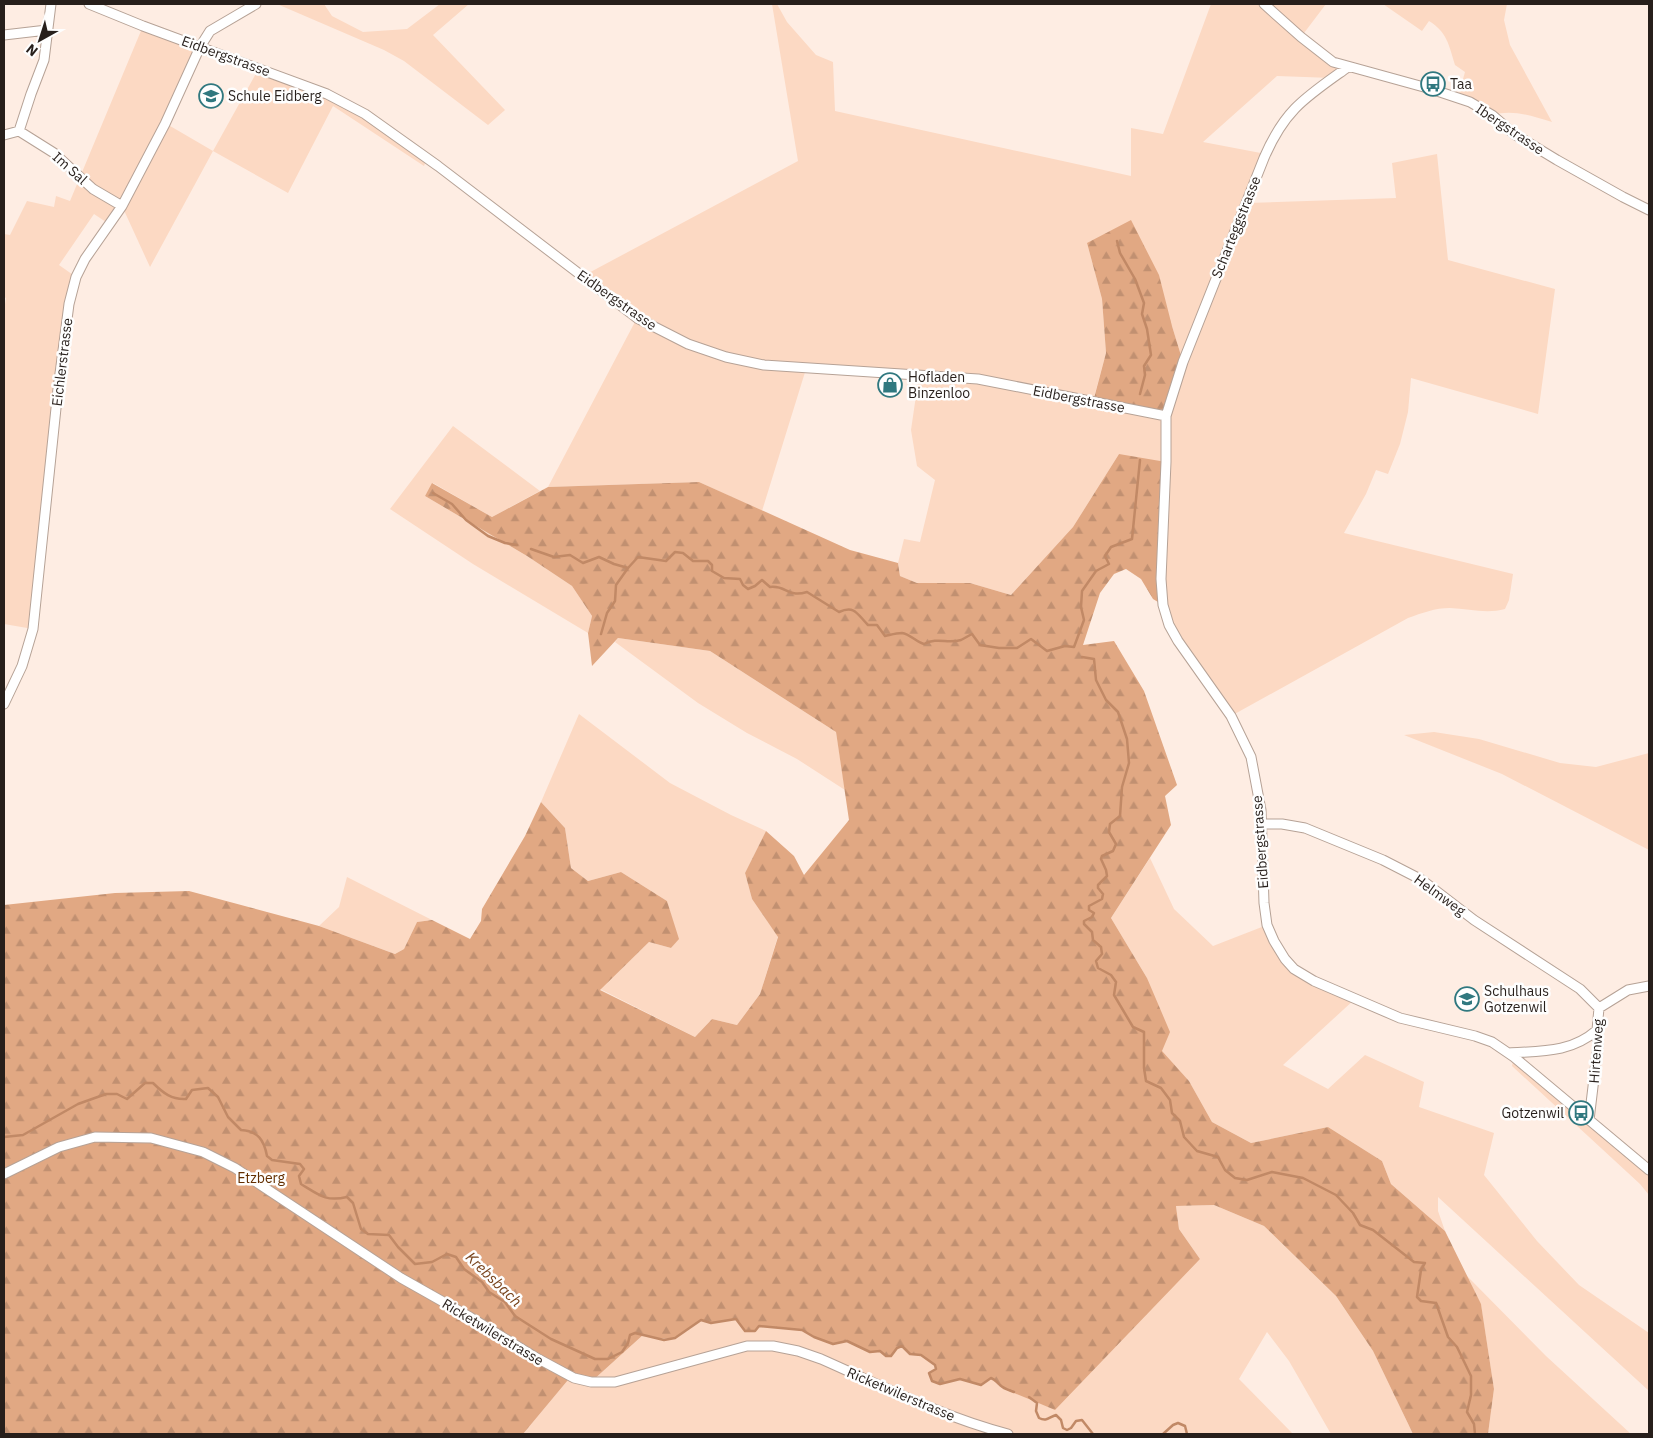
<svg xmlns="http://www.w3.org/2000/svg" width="1653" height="1438" viewBox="0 0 1653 1438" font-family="'IBM Plex Sans',sans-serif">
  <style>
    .grass { fill: #fcd9c3; fill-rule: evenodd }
    .forest { fill: url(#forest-firs) }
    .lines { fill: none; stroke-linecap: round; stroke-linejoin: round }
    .stream { stroke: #c18966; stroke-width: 2.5 }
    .minor-casing { stroke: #b6a296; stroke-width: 11 }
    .minor { stroke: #fff; stroke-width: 9 }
    .labels { text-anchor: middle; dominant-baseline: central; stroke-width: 5; stroke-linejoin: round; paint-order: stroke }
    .street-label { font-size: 14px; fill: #271f1b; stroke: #fefefe }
    .poi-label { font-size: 14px; fill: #271f1b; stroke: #fefefe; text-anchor: start }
    .park-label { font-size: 14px; fill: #632f01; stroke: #fefefe }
    .water-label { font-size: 15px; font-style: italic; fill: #77421a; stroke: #fefefe }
  </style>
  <defs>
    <pattern id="forest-firs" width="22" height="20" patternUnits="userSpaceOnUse" patternTransform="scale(1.25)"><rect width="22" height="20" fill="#e1a883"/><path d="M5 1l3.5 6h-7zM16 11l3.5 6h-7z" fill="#c19071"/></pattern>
  </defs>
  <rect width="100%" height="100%" fill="#feede3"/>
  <path class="grass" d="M277 4H324L332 16 363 32 407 29 440 4H469L433 35 505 110 488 125 404 61 384 50Z
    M772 4H777L787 22 816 55 833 62 835 111 1131 176V128L1163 134 1211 4H1326L1301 37 1348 67 1332 78 1277 76 1203 142 1266 154 1247 203 1396 198 1392 163 1437 154 1448 260 1555 289 1538 414 1411 378 1408 412 1400 444 1388 474 1376 470 1366 494 1344 533 1513 574 1509 600 1505 609C1487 614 1469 609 1450 608 1435 608 1422 613 1408 618L1231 716 1178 641 1119 454 1073 527 1011 595 970 583H917L900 576 898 563 904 539 920 542 935 480 917 466 911 430 919 375 806 369 762 511 699 482 548 487 637 318 583 276 798 161ZM1087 243 1172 326 1183 362 1093 401 1106 353 1102 299Z
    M1383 4H1507L1504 20 1510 45 1552 122C1531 116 1514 109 1492 115L1458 97 1465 72 1455 65C1449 45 1447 32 1429 21L1422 31Z
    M143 26 200 47 165 123 213 151 259 68 327 94 427 158 424 166 333 106 288 193 213 151 150 267 122 206 109 224 94 214 59 265 76 277 33 629 4 624V310L6 298 4 297V234L10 235 27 201 54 207 56 196 70 201Z
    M453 426 540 491 492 517 433 483 425 496 527 556 572 586 592 616 588 633 473 564 390 509Z
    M618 638 710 651 836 732 845 790 797 759 747 733 698 703 615 642Z
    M579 714 670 783 731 815 766 831 745 873 752 899 778 936 760 994 737 1025 712 1019 695 1037 600 989 649 942 671 948 678 939 667 901 621 872 588 881 571 868 565 828 541 802Z
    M1434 732 1479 739 1560 763 1596 767 1649 753V850L1502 774 1404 735Z
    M1150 858 1174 909 1213 946 1267 925 1294 969 1355 999 1283 1065 1328 1089 1365 1055 1424 1082 1419 1107 1494 1133 1484 1175 1537 1241 1579 1285 1649 1333V1391L1438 1197V1211L1445 1231 1391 1184 1382 1161 1328 1127 1251 1143 1212 1122 1189 1081 1161 1051 1147 978 1111 918Z
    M347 877 432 920 417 922 404 949 395 954 319 926 339 907Z
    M1514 1057 1649 1170V1195L1640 1184 1512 1066Z
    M1214 1205 1264 1226 1336 1296 1373 1351 1413 1434H1331L1289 1361 1267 1332 1239 1379 1293 1434H523L568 1380 591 1382 643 1335 664 1340 687 1331 701 1320 712 1323 736 1319 759 1326 802 1330 814 1337 833 1344 847 1341 880 1351 894 1352 897 1348 902 1346 910 1354 921 1355 935 1365 936 1369 960 1379 981 1385 991 1378C997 1380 999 1385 1004 1388 1012 1392 1021 1395 1029 1397L1200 1259 1179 1229 1176 1206Z
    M1467 1276 1546 1356 1631 1434H1488L1494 1389 1481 1305Z"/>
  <path class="forest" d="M1131 220 1159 275 1172 326 1183 362 1166 416 1093 402 1106 353 1102 299 1087 243Z
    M1119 454 1166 462 1163 605 1153 599 1141 579 1126 569 1114 574 1100 593 1083 645 1114 641 1144 691 1177 785 1165 796 1171 825 1111 918 1147 978 1170 1032 1162 1051 1189 1081 1212 1122 1251 1143 1328 1127 1382 1161 1391 1184 1445 1231 1481 1304 1494 1389 1488 1434H1413L1373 1351 1336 1296 1264 1226 1214 1205 1176 1206 1179 1229 1200 1259 1055 1410C1039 1403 1023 1397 1007 1390 1000 1387 998 1380 991 1378L981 1385 960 1379 940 1384 932 1381 929 1373 936 1369 935 1365 921 1355 910 1354 902 1346 897 1348 891 1356H886L880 1351 870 1352 847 1341 833 1344 814 1337 802 1330 760 1326 755 1331H745L736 1319 711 1323 701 1320C672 1338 679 1343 643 1335L591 1382 568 1380 523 1434H4V905L115 893 189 891 319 926 395 954 404 949 417 922 432 920 470 939 481 921 482 909 525 836 541 802 565 828 571 868 588 881 621 872 667 901 679 939 671 948 649 942 600 990 695 1037 712 1019 737 1025 760 994 778 937 752 899 745 873 766 831 794 856 804 875 849 820 836 732 710 651 618 638 592 666 588 633 592 616 572 586 527 556 425 496 432 483 492 517 548 487 699 482 850 550 898 563 900 576 917 583H970L1011 595 1073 527Z"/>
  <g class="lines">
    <path class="stream" d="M1117 241 1120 253 1135 279 1144 303 1142 314 1147 329 1151 355 1144 366 1145 375 1140 394
      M433 493 452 504 466 520 488 536 505 543 517 545
      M531 549 554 557 570 555 583 563 599 557 614 564 628 568 638 557 666 561 675 552 683 553 693 561H708L712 565V571L724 578 740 579 743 585 748 589 755 586 762 580 770 587C787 585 787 598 807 592L839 612C855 605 857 614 868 625H877L885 636C890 635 896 633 902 633 910 634 916 642 924 644 938 637 947 644 961 640 965 638 968 636 972 634L980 645 999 648H1017L1031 639 1047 651 1065 646 1074 647 1084 620 1081 607 1082 591 1096 571 1109 564 1105 556 1111 547 1132 539 1140 460
      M601 634 607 613 615 601 616 585 628 568
      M1082 657 1094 659 1096 680 1106 700 1118 712 1127 739 1129 763 1122 787 1120 816 1110 824 1109 832 1116 844 1113 851 1102 856 1101 859 1106 870 1107 876 1098 885V888L1103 894 1102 899 1089 906V910L1094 913 1092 917 1084 921V924L1092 932 1093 940 1101 947 1102 954 1096 961 1098 968 1111 975 1116 982 1114 995 1133 1027 1144 1032V1068L1146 1081 1161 1088 1170 1100 1172 1113 1180 1121 1184 1137 1197 1151 1218 1157 1225 1170 1235 1178 1247 1180 1272 1172 1303 1178 1336 1195 1353 1213 1360 1225 1373 1230 1414 1262 1425 1263 1421 1270 1417 1297 1421 1301 1436 1303 1448 1337 1457 1347 1471 1376V1395L1467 1412 1474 1424 1475 1434
      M4 1137 23 1135 78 1104 106 1094H117L127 1099 145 1083H153C163 1093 172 1100 186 1099L192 1090 208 1088 218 1097 228 1117 241 1130C258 1131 264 1140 267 1156L272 1160 300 1164 304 1169 299 1176 301 1184C319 1195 326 1202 347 1197L353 1203 361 1229 368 1234 389 1235 398 1247 415 1264 432 1262 447 1254 456 1257 464 1269 482 1282 489 1292 505 1302 515 1316 551 1339 595 1359H608L622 1352 628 1343 630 1335 635 1333 664 1340 675 1338 701 1320 711 1323 736 1319 745 1331H755L759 1326 802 1330 814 1337 833 1344 847 1341 870 1352 880 1351 886 1356H891L897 1348 902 1346 910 1354 921 1355 935 1365 936 1369 929 1373 932 1381 940 1384 960 1379 981 1385 991 1378C996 1380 996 1382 1000 1385 1004 1389 1009 1390 1014 1392
      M1029 1397 1037 1403 1036 1411 1039 1418C1047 1422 1049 1417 1056 1415L1061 1420 1063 1428 1067 1430 1071 1428 1076 1421 1082 1420 1093 1434
      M1163 1434 1173 1425 1178 1423 1185 1426 1187 1434"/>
    <g class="minor-casing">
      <path id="minor" d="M89 4 143 26 327 94 365 114 438 166 637 318 688 344 726 357 764 365 978 379 1166 416
        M1264 4 1301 37 1333 62 1431 89 1470 102 1492 115 1514 134 1557 160 1623 197 1649 210
        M4 35 47 30
        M1348 67C1306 97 1285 109 1264 158L1183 362 1166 416V462L1161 579 1163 605 1169 625 1178 641 1231 716 1251 757 1261 810 1264 903 1267 925 1274 941 1285 959 1294 969 1314 981 1400 1018 1475 1036 1492 1042 1514 1057 1649 1170
        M19 131 31 94 44 60 51 4
        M19 131 54 153 93 189 122 206
        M4 135 19 131
        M4 704 22 666 33 629 58 389 69 304 76 277 85 259 122 206 165 124 200 47 210 31 256 4
        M1261 824H1282L1305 828 1383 860 1422 880 1474 920 1580 989 1599 1008
        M1509 1053C1541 1051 1571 1053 1597 1030
        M1589 1120 1598 1045 1597 1030 1599 1008 1628 990 1649 986
        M4 1174 59 1147 95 1137 151 1138 203 1152 235 1168 401 1278 470 1317 535 1357 574 1378 591 1382H615L747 1346H773L798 1351 821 1359C882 1386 943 1417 1008 1434"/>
    </g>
    <use href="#minor" class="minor"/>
  </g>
  <defs>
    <g id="bus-ring" transform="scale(1.25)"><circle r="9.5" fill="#fefefe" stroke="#30787f" stroke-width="1.5"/><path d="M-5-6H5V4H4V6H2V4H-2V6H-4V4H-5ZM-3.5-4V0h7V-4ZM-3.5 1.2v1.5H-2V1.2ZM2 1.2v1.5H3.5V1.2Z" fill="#30787f"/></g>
    <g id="school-ring" transform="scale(1.25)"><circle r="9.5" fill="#fefefe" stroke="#30787f" stroke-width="1.5"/><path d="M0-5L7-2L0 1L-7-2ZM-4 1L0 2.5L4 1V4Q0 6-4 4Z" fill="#30787f"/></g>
    <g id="shop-ring" transform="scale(1.25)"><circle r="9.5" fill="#fefefe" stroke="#30787f" stroke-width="1.5"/><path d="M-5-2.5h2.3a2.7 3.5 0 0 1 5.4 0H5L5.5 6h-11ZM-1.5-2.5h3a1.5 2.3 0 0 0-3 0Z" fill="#30787f"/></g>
  </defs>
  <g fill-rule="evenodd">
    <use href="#bus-ring" x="1433" y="84"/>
    <use href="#school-ring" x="211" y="96"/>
    <use href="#shop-ring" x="890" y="385"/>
    <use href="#school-ring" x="1467" y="999"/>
    <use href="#bus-ring" x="1581" y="1113"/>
  </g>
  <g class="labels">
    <g class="street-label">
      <text transform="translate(226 56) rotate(20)">Eidbergstrasse</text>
      <text transform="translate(1510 129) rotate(34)">Ibergstrasse</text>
      <text transform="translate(70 168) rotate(42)">Im Sal</text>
      <text transform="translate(1236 227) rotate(-68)">Scharteggstrasse</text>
      <text transform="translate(617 300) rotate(35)">Eidbergstrasse</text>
      <text transform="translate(62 362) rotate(-83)">Eichlerstrasse</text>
      <text transform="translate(1079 399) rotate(11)">Eidbergstrasse</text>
      <text transform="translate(1260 842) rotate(-94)">Eidbergstrasse</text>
      <text transform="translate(1440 895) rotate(36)">Helmweg</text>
      <text transform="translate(1596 1051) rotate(-86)">Hirtenweg</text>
      <text transform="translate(493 1332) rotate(31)">Ricketwilerstrasse</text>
      <text transform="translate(901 1394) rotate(23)">Ricketwilerstrasse</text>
    </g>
    <g class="poi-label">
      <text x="1450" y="84">Taa</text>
      <text x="228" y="96">Schule Eidberg</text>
      <text x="908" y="377">Hofladen<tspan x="908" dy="16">Binzenloo</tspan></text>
      <text x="1484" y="991">Schulhaus<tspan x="1484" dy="16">Gotzenwil</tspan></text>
      <text x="1564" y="1113" text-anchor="end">Gotzenwil</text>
    </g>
    <g class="park-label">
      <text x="261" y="1178">Etzberg</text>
    </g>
    <g class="water-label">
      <text transform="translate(494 1279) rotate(44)">Krebsbach</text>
    </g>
  </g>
  <rect width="1653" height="1438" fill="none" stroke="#271f1b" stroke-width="10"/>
  <g transform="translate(40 40) rotate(219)" stroke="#fefefe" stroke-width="4" paint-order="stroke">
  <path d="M0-4L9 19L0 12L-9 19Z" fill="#271f1b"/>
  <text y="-8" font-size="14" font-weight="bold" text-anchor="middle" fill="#271f1b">N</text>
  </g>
</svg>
